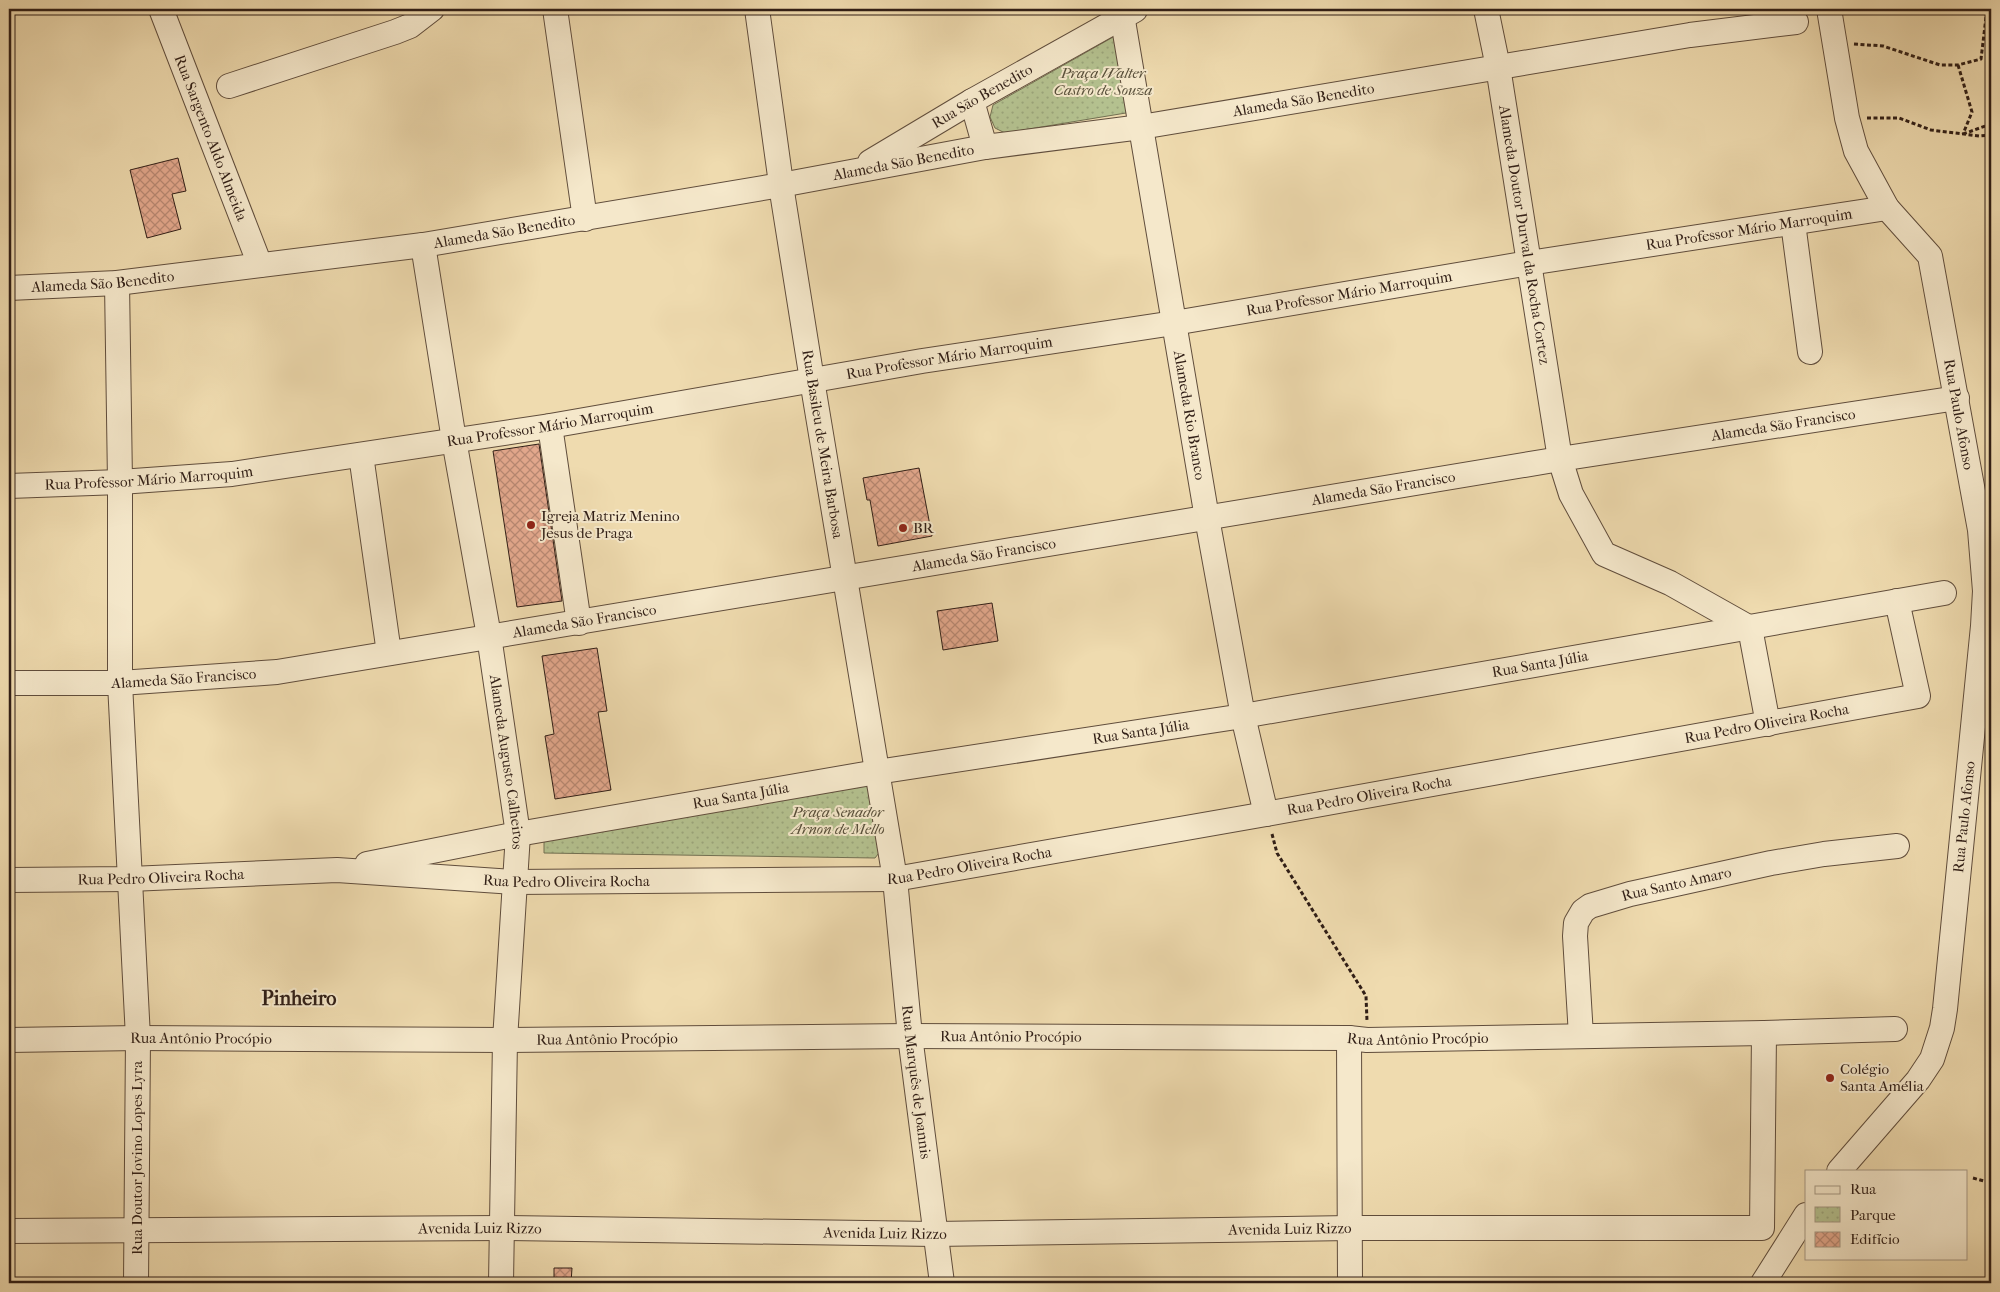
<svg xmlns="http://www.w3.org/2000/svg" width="2000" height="1292" viewBox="0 0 2000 1292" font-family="'IM FELL French Canon',serif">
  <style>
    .park { fill: url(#park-dots); stroke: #727052 }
    .building { fill: url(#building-cross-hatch); stroke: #301e16 }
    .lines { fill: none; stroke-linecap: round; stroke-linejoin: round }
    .minor-casing { stroke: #604d3c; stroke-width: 26 }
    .path { stroke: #301e16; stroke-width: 3; stroke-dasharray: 4 2.5; stroke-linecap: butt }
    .minor { stroke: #f5e8cb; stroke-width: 24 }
    .poi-dot { fill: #8f2418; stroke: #f5e8cb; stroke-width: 2 }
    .labels { text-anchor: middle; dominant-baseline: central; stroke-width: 4; stroke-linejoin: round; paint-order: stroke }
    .park-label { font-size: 15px; font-style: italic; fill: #584f3a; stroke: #f5e8cb }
    .street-label { font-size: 15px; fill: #301e16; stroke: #f5e8cb }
    .poi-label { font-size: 15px; fill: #301e16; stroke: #f5e8cb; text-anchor: start }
    .district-label { font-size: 20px; font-weight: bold; fill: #301e16; stroke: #f5e8cb }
  </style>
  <defs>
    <pattern id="park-dots" width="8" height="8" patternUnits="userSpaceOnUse" patternTransform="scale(1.25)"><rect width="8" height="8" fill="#b4c18f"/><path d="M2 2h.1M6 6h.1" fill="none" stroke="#9ba57b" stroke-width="1.8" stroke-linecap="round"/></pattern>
    <pattern id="building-cross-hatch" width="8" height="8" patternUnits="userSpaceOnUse" patternTransform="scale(1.25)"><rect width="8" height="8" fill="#e4a98e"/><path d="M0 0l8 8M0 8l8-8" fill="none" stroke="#b98973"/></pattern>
  </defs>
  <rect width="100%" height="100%" fill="#efdbaf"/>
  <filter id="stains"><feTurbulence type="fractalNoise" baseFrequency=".004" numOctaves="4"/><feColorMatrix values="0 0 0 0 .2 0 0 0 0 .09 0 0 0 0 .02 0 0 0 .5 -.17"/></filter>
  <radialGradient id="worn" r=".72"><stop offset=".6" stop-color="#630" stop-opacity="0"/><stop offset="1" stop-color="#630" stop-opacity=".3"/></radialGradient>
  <path class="park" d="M1122 32 1144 110 1005 133 995 128 990 117 993 105Z
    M870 784 882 849 875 858 544 853V823Z"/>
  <path class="building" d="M178 158 186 191 172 194 181 229 147 238 130 170Z
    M539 444 562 601 517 607 493 451Z
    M919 468 932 536 878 546 870 500H867L863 478Z
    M992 603 998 641 943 650 937 611Z
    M597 648 607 711 598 712 611 790 555 799 545 736 554 734 542 656Z
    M554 1268H572L571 1283H554Z"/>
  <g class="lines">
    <g class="minor-casing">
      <g id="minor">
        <path id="s1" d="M161 9 260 265"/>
        <path d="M555 9 585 219"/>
        <path id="s2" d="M757 9 783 198 812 380 895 879 910 1036 942 1283"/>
        <path id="s3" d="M1121 9 1207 518 1243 716 1266 814"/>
        <path id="s4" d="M1486 9 1498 67 1560 459 1571 494 1604 554 1670 583 1750 628 1768 724"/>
        <path id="s5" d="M1829 9 1847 118 1856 151 1887 208 1930 256 1980 530 1985 591 1983 626 1945 1009 1942 1028 1932 1059 1918 1080 1839 1171"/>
        <path d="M229 86 395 32 410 26 432 9"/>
        <path d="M972 101 985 147"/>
        <path id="s6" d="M870 162 972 101 1135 10"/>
        <path d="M1793 223 1810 352"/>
        <path id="s7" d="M423 245 454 440 489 636 518 834 505 1040 501 1283"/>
        <path d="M117 283 120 482V683L138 1038 136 1283"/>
        <path id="s8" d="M9 288 117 283 423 245 781 185 985 147 1141 127 1690 35 1796 22"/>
        <path d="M550 426 579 623"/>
        <path d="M361 455 389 653"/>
        <path id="s9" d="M9 486 120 482 232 474 550 426 922 361 1174 323 1529 263 1887 208"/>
        <path id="s10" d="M9 683H120L277 672 1560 459 1957 398"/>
        <path id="s11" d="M367 864 518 834 877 772 1243 716 1944 593"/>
        <path id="s12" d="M9 880 130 879 337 870 515 882 895 879 1266 814 1918 696 1897 601"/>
        <path id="s13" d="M1581 1036 1575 936 1576 923 1583 911 1590 906 1630 894 1771 863 1824 854 1897 846"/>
        <path d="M1349 1038 1350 1283"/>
        <path id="s14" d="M9 1040 138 1038 505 1040 910 1036 1349 1038 1367 1040 1764 1033 1895 1029"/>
        <path id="s15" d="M9 1231 502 1228 935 1234 1350 1228H1762L1764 1033"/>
        <path d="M1763 1283 1806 1215"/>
      </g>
    </g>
    <path class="path" d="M1681 9 1683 15
      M1854 44 1883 46 1940 65H1958L1981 59 1987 9
      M1958 65 1972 112 1963 134
      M1867 118H1899L1931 130 1979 136 1991 135
      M1963 134 1991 124
      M1272 834 1277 853 1366 996 1367 1021
      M1973 1178 1991 1183"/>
    <use href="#minor" class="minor"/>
  </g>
  <g class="poi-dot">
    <circle cx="531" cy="525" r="5"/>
    <circle cx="903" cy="528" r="5"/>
    <circle cx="1830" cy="1078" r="5"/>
  </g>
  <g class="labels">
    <g class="park-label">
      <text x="1103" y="73">Praça Walter<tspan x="1103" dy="17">Castro de Souza</tspan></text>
      <text x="838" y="812">Praça Senador<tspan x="838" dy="17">Arnon de Mello</tspan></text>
    </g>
    <g class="street-label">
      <text stroke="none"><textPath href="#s6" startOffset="130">Rua São Benedito</textPath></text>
      <text stroke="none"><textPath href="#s8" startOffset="1309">Alameda São Benedito</textPath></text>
      <text stroke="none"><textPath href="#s1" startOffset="138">Rua Sargento Aldo Almeida</textPath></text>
      <text stroke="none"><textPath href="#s8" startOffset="904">Alameda São Benedito</textPath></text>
      <text stroke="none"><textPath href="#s9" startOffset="1760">Rua Professor Mário Marroquim</textPath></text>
      <text stroke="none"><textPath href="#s8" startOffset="499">Alameda São Benedito</textPath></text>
      <text stroke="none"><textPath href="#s4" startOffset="229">Alameda Doutor Durval da Rocha Cortez</textPath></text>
      <text stroke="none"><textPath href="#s8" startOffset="94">Alameda São Benedito</textPath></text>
      <text stroke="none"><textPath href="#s9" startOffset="1355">Rua Professor Mário Marroquim</textPath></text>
      <text stroke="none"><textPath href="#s9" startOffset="950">Rua Professor Mário Marroquim</textPath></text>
      <text stroke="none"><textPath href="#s5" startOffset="435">Rua Paulo Afonso</textPath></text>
      <text stroke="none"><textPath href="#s3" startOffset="412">Alameda Rio Branco</textPath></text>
      <text stroke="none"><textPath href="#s9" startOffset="545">Rua Professor Mário Marroquim</textPath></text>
      <text stroke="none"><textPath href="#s10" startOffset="1795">Alameda São Francisco</textPath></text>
      <text stroke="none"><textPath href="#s2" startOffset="440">Rua Basileu de Meira Barbosa</textPath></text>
      <text stroke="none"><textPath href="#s9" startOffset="140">Rua Professor Mário Marroquim</textPath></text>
      <text stroke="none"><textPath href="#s10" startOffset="1390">Alameda São Francisco</textPath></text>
      <text stroke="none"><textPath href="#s10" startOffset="985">Alameda São Francisco</textPath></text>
      <text stroke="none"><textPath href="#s10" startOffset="580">Alameda São Francisco</textPath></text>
      <text stroke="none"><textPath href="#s11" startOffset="1190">Rua Santa Júlia</textPath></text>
      <text stroke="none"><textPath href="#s10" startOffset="175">Alameda São Francisco</textPath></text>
      <text stroke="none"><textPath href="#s12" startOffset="1772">Rua Pedro Oliveira Rocha</textPath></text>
      <text stroke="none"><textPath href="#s11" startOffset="785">Rua Santa Júlia</textPath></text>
      <text stroke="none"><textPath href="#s7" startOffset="524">Alameda Augusto Calheiros</textPath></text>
      <text stroke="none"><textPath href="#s11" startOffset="380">Rua Santa Júlia</textPath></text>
      <text stroke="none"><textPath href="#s12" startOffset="1368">Rua Pedro Oliveira Rocha</textPath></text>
      <text transform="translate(1964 817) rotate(-84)">Rua Paulo Afonso</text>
      <text stroke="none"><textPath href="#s12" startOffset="962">Rua Pedro Oliveira Rocha</textPath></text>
      <text stroke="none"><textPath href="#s12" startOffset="152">Rua Pedro Oliveira Rocha</textPath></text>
      <text stroke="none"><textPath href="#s12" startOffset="558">Rua Pedro Oliveira Rocha</textPath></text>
      <text stroke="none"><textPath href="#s13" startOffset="225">Rua Santo Amaro</textPath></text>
      <text stroke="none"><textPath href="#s14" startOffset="1002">Rua Antônio Procópio</textPath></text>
      <text stroke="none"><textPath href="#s14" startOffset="1409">Rua Antônio Procópio</textPath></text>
      <text stroke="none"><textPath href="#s14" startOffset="192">Rua Antônio Procópio</textPath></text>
      <text stroke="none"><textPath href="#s14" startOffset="598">Rua Antônio Procópio</textPath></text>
      <text stroke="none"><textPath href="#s2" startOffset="1085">Rua Marquês de Joannis</textPath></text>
      <text transform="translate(137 1158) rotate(-90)">Rua Doutor Jovino Lopes Lyra</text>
      <text stroke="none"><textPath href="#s15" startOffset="471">Avenida Luiz Rizzo</textPath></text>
      <text stroke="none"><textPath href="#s15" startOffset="1281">Avenida Luiz Rizzo</textPath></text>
      <text stroke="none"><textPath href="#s15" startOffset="876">Avenida Luiz Rizzo</textPath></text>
    </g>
    <g class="poi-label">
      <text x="541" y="516">Igreja Matriz Menino<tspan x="541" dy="17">Jesus de Praga</tspan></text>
      <text x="913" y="528">BR</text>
      <text x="1840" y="1069">Colégio<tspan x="1840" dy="17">Santa Amélia</tspan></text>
    </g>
    <g class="district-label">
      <text x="299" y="998">Pinheiro</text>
    </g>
  </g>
  <rect width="2000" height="1292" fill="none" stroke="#efdbaf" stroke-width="30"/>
  <rect x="10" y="10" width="1980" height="1272" fill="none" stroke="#301e16" stroke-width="2.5"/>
  <rect x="15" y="15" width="1970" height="1262" fill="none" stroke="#301e16"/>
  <rect x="1805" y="1170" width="162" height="90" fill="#f5e8cb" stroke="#a69783"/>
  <rect x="1815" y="1186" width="25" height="8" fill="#f5e8cb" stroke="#a69783"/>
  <text x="1850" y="1194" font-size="15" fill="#301e16">Rua</text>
  <rect x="1815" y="1207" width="25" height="15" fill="url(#park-dots)" stroke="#a69783"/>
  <text x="1850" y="1220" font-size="15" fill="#301e16">Parque</text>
  <rect x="1815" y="1232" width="25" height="15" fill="url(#building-cross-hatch)" stroke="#a69783"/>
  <text x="1850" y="1244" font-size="15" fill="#301e16">Edifício</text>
  <rect width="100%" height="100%" filter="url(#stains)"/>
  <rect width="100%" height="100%" fill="url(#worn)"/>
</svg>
